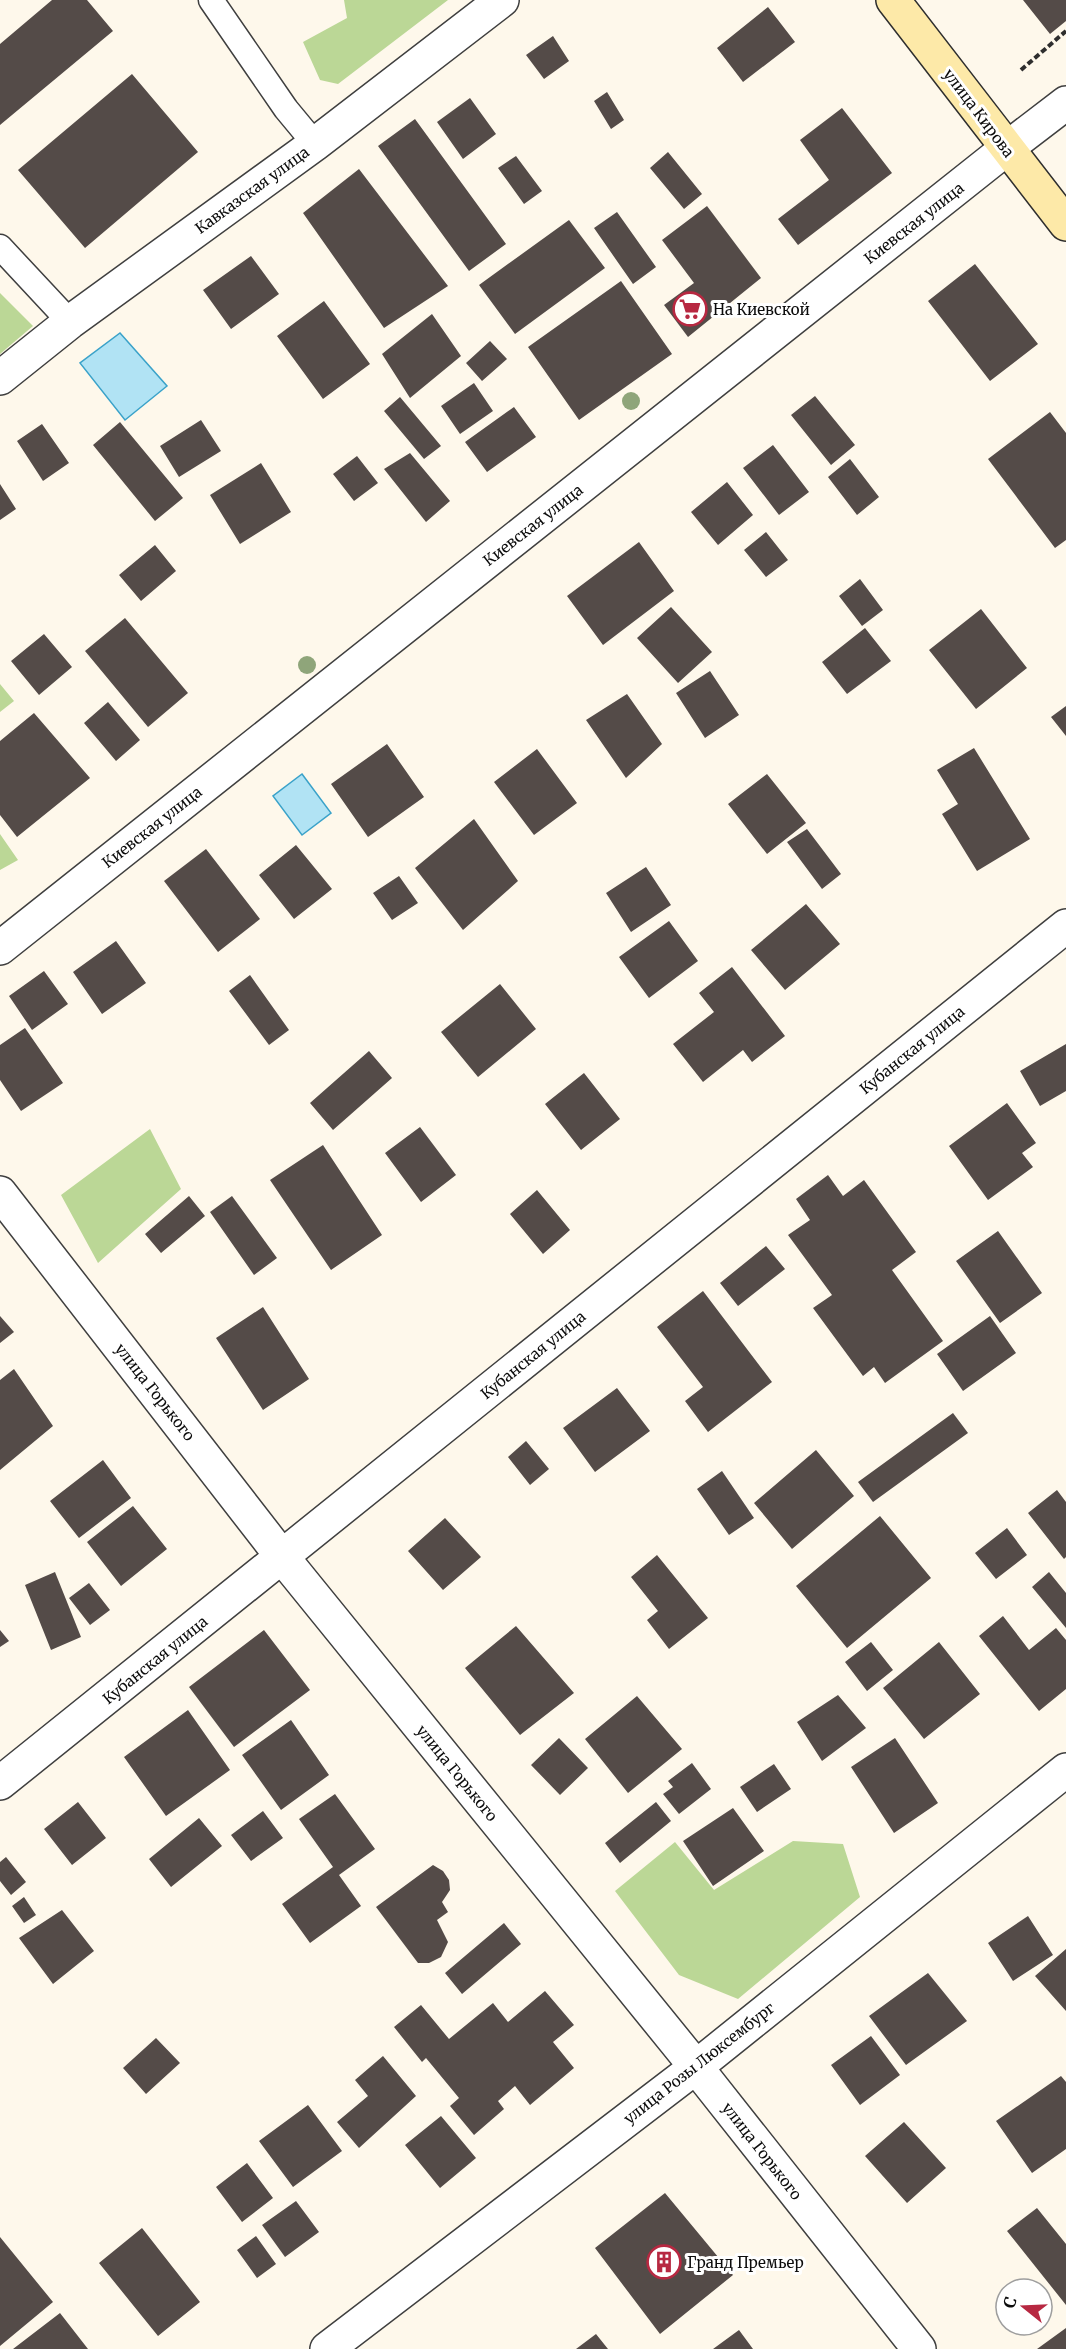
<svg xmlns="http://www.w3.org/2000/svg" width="1066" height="2349" viewBox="0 0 1066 2349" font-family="Merriweather,serif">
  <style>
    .forest { fill: #bbd796 }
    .water { fill: #b1e3f4; stroke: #3aa2c9; stroke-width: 1.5 }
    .building { fill: #544b48 }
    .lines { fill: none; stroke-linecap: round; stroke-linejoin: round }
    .service-casing { stroke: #3f3f3f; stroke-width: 27 }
    .minor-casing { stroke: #3f3f3f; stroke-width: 36 }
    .tertiary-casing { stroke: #3f3f3f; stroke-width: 36 }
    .secondary-casing { stroke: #2e2e2e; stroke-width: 36 }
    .path { stroke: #2e2e2e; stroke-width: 4; stroke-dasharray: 6 3; stroke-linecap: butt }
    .service { stroke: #fff; stroke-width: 24 }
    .minor { stroke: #fff; stroke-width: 33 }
    .tertiary { stroke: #fff; stroke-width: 33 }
    .secondary { stroke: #fde9a8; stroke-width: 33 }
    .tree { fill: #8fa57a }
    .labels { text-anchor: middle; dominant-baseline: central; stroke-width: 6; stroke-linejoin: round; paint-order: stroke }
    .street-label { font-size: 15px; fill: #0c0c0c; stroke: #fff }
    .poi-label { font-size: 15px; fill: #0c0c0c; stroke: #fff; text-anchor: start }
  </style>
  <rect width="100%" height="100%" fill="#fef8eb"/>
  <path class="forest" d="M344 0H448L338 84 320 80 303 42 347 18Z
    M0 293 33 326 0 354Z
    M0 684 14 701 0 712Z
    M0 834 18 860 0 870Z
    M150 1129 181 1189 98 1263 61 1195Z
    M793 1841 843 1844 860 1897 738 1999 679 1975 615 1891 675 1842 714 1890Z"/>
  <path class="water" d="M120 333 167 386 125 420 80 363Z
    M302 774 331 813 302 835 273 796Z"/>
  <path class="building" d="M52 0H87L113 31 0 125V44Z
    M1023 0H1066V21L1050 34Z
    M768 7 795 42 743 82 717 48Z
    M553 36 569 61 544 79 526 55Z
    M132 74 198 152 85 248 18 170Z
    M607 92 624 120 611 129 594 101Z
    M470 98 496 134 463 159 437 122Z
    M842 108 892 173 798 245 778 219 829 180 800 140Z
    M415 119 506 244 469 271 378 146Z
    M668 152 702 194 684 209 650 168Z
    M516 156 542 191 524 204 498 168Z
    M359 169 448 286 384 328 303 213Z
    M707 206 761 278 688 337 664 305 694 283 662 240Z
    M617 212 656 267 633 284 594 228Z
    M569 220 605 268 515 334 479 285Z
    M251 256 279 294 231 329 203 290Z
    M975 264 1038 344 990 381 928 301Z
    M621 281 672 354 579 420 528 347Z
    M324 301 370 364 323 399 277 336Z
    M432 314 461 356 410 398 382 354Z
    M490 341 507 359 482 381 466 363Z
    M474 383 493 411 460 434 441 406Z
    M815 396 855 445 831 465 791 415Z
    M400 397 441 446 424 459 384 411Z
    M514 407 536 437 487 472 465 442Z
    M1050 412 1066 433V540L1055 548 988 459Z
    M201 420 221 451 179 477 160 446Z
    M120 422 183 498 155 521 93 445Z
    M42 424 69 463 43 481 17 441Z
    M773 445 809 492 779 515 743 468Z
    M410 453 450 501 426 522 384 469Z
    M357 456 378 483 354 501 333 474Z
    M850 459 879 497 857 515 828 477Z
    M261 463 291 512 240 544 210 495Z
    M727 482 753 515 718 545 691 512Z
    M0 484 16 509 0 520Z
    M766 532 788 560 766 577 744 550Z
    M639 542 674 591 603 645 567 596Z
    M155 545 176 571 141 601 119 575Z
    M860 579 883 610 862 626 839 596Z
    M671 607 712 652 678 683 637 638Z
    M981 609 1027 668 976 709 929 650Z
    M125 618 188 693 148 727 85 651Z
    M865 628 891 661 847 694 822 662Z
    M44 634 72 667 39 695 11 661Z
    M710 671 739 715 705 738 676 693Z
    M627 694 662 744 626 778 586 720Z
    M108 702 140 740 116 761 84 723Z
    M1066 706V736L1051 717Z
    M34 713 90 778 17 837 0 815V741Z
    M387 744 424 797 368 837 331 784Z
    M974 748 1030 839 977 871 942 814 958 804 937 770Z
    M537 749 577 803 534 835 494 782Z
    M767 774 806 823 767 854 728 804Z
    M474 819 518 881 463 930 415 868Z
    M807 829 841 874 822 889 787 842Z
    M296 845 332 889 294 919 259 875Z
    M206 849 260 919 218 952 164 881Z
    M646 867 671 905 631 932 606 893Z
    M399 876 418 903 392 920 373 893Z
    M806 904 840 944 785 990 751 950Z
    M669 921 698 961 649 998 619 957Z
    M116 941 146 983 102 1014 73 972Z
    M732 967 785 1036 752 1062 743 1050 703 1082 673 1044 714 1012 699 993Z
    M44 971 68 1004 32 1030 9 996Z
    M250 975 289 1030 269 1045 229 991Z
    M500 984 536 1029 478 1077 441 1032Z
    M25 1028 63 1083 21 1111 0 1080V1045Z
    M1066 1044V1091L1040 1106 1020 1071Z
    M369 1051 392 1078 333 1130 310 1103Z
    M584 1073 620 1119 581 1150 545 1104Z
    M1007 1103 1036 1143 1022 1153 1033 1167 988 1200 949 1146Z
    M420 1127 456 1175 421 1202 385 1153Z
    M323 1145 382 1235 331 1270 270 1180Z
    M828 1175 843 1196 864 1180 916 1252 892 1270 943 1341 885 1383 874 1367 863 1376 813 1308 832 1295 788 1235 810 1220 796 1199Z
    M537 1190 570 1230 543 1254 510 1214Z
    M189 1196 205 1216 161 1253 145 1234Z
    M232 1196 277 1258 254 1275 210 1212Z
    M998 1231 1042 1293 1000 1323 956 1261Z
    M766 1246 785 1269 738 1306 720 1283Z
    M703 1291 772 1382 708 1432 685 1401 703 1387 657 1327Z
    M263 1307 309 1379 263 1410 216 1338Z
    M0 1316 14 1332 0 1343Z
    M990 1316 1016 1353 963 1391 937 1354Z
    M14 1369 53 1426 0 1470V1380Z
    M617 1388 650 1431 595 1472 563 1428Z
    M953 1413 968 1433 873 1502 858 1482Z
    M526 1441 549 1469 530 1485 508 1457Z
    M816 1450 854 1496 792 1549 754 1503Z
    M103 1460 131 1498 79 1538 50 1501Z
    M722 1471 754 1518 729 1535 697 1489Z
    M1057 1490 1066 1502V1557L1064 1559 1028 1513Z
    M133 1506 167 1549 121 1586 87 1542Z
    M880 1516 931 1578 847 1648 796 1586Z
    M445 1518 481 1557 443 1590 408 1551Z
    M1007 1528 1027 1555 996 1579 975 1553Z
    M657 1555 708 1618 669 1649 647 1620 658 1611 631 1577Z
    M55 1572 81 1637 51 1650 25 1585Z
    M1049 1572 1066 1593V1628L1032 1587Z
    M89 1583 110 1610 90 1625 69 1598Z
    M1003 1616 1029 1650 1056 1628 1066 1640V1689L1039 1711 979 1636Z
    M516 1626 574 1693 520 1735 465 1668Z
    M0 1630 9 1641 0 1647Z
    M264 1630 310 1690 234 1747 189 1687Z
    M871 1642 893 1670 867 1691 845 1662Z
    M939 1642 980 1694 924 1739 883 1688Z
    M838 1695 866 1728 822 1761 797 1722Z
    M637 1696 682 1749 628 1793 585 1739Z
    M188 1710 230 1770 166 1816 124 1757Z
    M291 1720 329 1775 281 1810 242 1755Z
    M559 1738 588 1768 560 1795 531 1765Z
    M895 1738 938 1803 894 1833 851 1767Z
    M692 1763 711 1789 679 1814 663 1794 673 1787 668 1781Z
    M774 1764 791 1789 757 1812 740 1787Z
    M335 1794 375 1849 339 1875 361 1906 310 1943 282 1904 333 1867 299 1819Z
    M78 1802 106 1838 72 1865 44 1829Z
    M656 1802 671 1821 620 1863 605 1843Z
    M733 1808 764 1851 713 1886 683 1841Z
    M263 1811 283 1838 251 1861 231 1835Z
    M199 1818 222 1846 171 1887 149 1859Z
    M6 1857 26 1882 11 1895 0 1881V1862Z
    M433 1865 443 1871 449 1880 450 1890 442 1902 448 1912 437 1920 448 1942 441 1957 429 1963H418L376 1907Z
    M24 1897 36 1915 24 1923 12 1906Z
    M62 1910 94 1951 53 1984 19 1938Z
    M1028 1916 1053 1955 1013 1981 988 1943Z
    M504 1923 521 1944 462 1994 445 1973Z
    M1066 1949V2011L1035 1976Z
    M928 1973 967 2021 906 2065 869 2016Z
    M545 1991 574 2025 553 2042 574 2068 530 2105 515 2086 498 2101 504 2109 474 2135 450 2106 459 2098 426 2058 422 2062 394 2027 421 2005 449 2039 493 2003 508 2022Z
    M871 2036 900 2075 860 2105 831 2065Z
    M156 2038 180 2063 146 2094 123 2068Z
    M383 2056 416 2096 359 2148 337 2122 368 2096 355 2080Z
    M1061 2076 1066 2082V2149L1032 2173 996 2121Z
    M308 2105 342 2151 293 2187 259 2141Z
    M441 2116 476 2158 440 2188 405 2145Z
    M904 2122 946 2168 907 2203 865 2156Z
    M247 2163 273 2198 242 2222 216 2187Z
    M665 2193 733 2275 660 2334 595 2248Z
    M296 2201 319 2232 285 2257 262 2225Z
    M1037 2208 1066 2244V2305L1007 2231Z
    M142 2228 200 2302 158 2336 99 2263Z
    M256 2236 276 2264 257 2278 237 2250Z
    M0 2237 53 2302 0 2346Z
    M60 2313 88 2349H13Z
    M1066 2328V2349H1037Z
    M739 2330 753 2349H713Z
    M596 2334 608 2349H576Z"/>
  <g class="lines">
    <g class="service-casing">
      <path id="service" d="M211 0 286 109 315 144
        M0 247 70 322"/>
    </g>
    <g class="minor-casing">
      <path id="minor" d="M0 378 70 322 315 144 502 0
        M0 948 1006 149
        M0 1193 283 1558 696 2067 919 2349
        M0 1783 1066 926
        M327 2349 696 2067 1066 1770"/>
    </g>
    <g class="tertiary-casing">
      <path id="tertiary" d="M1006 149 1066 103"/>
    </g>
    <g class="secondary-casing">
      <path id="secondary" d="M893 0 1066 224"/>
    </g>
    <path class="path" d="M1021 70 1066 31"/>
    <use href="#service" class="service"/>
    <use href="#minor" class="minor"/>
    <use href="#tertiary" class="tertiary"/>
    <use href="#secondary" class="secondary"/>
  </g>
  <g class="tree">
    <circle cx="631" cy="401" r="9"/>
    <circle cx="307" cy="665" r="9"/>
  </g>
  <defs>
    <g id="supermarket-ring" transform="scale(1.725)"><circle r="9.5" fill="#fff" stroke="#b72841" stroke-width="1.5"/><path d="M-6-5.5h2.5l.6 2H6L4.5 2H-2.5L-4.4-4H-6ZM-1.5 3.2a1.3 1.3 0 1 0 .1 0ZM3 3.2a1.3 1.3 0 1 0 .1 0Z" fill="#b72841"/></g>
    <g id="building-ring" transform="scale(1.725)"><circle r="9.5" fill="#fff" stroke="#b72841" stroke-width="1.5"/><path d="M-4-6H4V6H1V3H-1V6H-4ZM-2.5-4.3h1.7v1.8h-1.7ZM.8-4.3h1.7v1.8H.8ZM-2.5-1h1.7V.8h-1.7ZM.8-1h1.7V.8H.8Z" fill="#b72841"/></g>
  </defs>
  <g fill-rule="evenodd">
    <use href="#supermarket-ring" x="690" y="309"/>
    <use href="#building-ring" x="664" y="2262"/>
  </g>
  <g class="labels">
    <g class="street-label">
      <text transform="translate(979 113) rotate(53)">улица Кирова</text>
      <text transform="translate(252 190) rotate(-36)">Кавказская улица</text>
      <text transform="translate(914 223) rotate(-38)">Киевская улица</text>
      <text transform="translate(533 525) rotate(-38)">Киевская улица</text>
      <text transform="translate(152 827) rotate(-38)">Киевская улица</text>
      <text transform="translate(912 1050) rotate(-39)">Кубанская улица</text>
      <text transform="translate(533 1355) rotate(-39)">Кубанская улица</text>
      <text transform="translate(155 1392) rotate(52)">улица Горького</text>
      <text transform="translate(155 1660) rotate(-39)">Кубанская улица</text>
      <text transform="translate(457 1773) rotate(51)">улица Горького</text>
      <text transform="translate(699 2063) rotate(-38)">улица Розы Люксембург</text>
      <text transform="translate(762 2151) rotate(52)">улица Горького</text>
    </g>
    <g class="poi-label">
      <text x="713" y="309">На Киевской</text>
      <text x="687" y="2262">Гранд Премьер</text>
    </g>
  </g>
  <g transform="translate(1024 2307) rotate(288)"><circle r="28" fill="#ffffff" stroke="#9e9e9e" stroke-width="1.5"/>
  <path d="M0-4.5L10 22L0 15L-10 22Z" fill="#b72841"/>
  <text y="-9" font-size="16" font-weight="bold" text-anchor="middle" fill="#0c0c0c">С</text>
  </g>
</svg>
